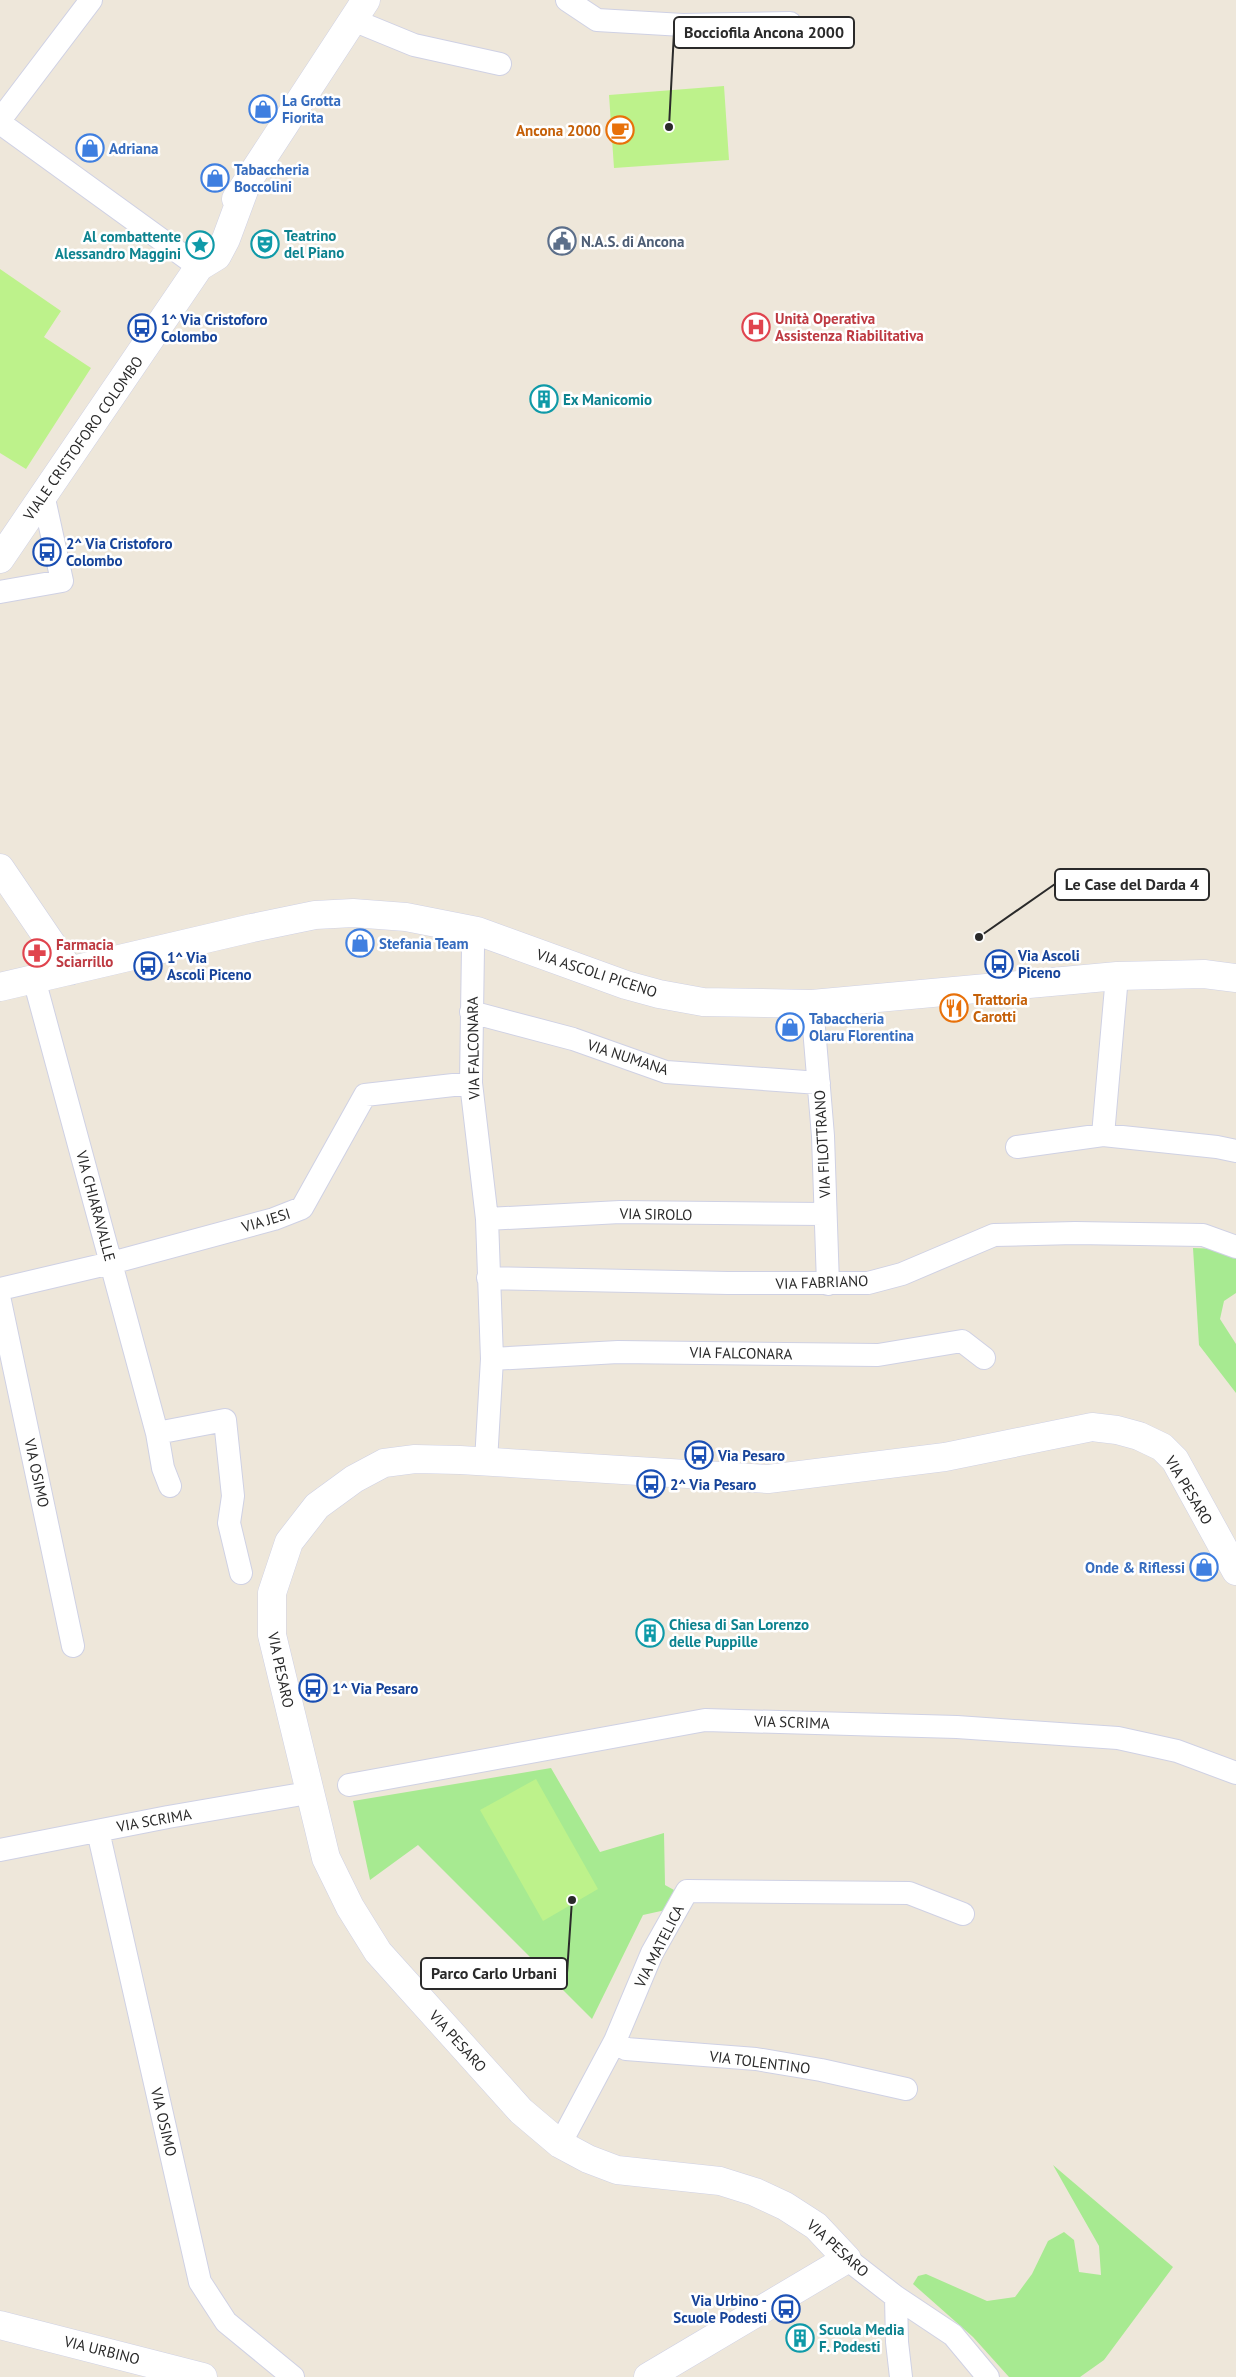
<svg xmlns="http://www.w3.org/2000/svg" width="1236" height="2377" viewBox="0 0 1236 2377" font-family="'PT Sans',sans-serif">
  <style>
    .green { fill: #a7ea91 }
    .pitch { fill: #bdf28b }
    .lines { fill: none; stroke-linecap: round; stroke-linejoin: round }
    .street-casing { stroke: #cfd1e4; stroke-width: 24 }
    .secondary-casing { stroke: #cfd1e4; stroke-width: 29 }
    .street { stroke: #fff; stroke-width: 22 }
    .secondary { stroke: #fff; stroke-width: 28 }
    .labels { text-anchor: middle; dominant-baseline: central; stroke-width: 5; stroke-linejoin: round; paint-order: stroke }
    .shop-label { font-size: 15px; font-weight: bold; fill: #366cbe; stroke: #fff; text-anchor: start }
    .food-label { font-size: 15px; font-weight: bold; fill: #c56008; stroke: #fff; text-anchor: end }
    .culture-label { font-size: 15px; font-weight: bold; fill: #0d838f; stroke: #fff; text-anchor: start }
    .service-label { font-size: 15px; font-weight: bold; fill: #4e5e75; stroke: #fff; text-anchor: start }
    .health-label { font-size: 15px; font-weight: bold; fill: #be3a42; stroke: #fff; text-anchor: start }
    .transit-label { font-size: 15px; font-weight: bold; fill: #164399; stroke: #fff; text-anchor: start }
    .street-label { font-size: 15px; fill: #2a2a2a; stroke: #fff }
    .leader { fill: none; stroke: #2a2a2a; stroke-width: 2 }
    .callout-dot { fill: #2a2a2a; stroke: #fff; stroke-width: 2 }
    .callout { fill: #fff; stroke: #2a2a2a; stroke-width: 2 }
    .callout-label { font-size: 16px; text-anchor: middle; font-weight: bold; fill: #2a2a2a }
  </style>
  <rect width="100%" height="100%" fill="#eee7da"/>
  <path class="green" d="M1193 1248 1221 1249 1236 1256V1293L1224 1301 1220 1319 1236 1344V1393L1199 1345Z
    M551 1768 600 1852 664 1833 665 1885 674 1890 670 1909 643 1915 592 2019 418 1845 370 1880 353 1801Z
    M1053 2165 1173 2267 1104 2360 1080 2377H1009L973 2337 913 2284 918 2276 926 2274 987 2301 1015 2297 1032 2274 1048 2241 1064 2232 1074 2240 1079 2272 1101 2275 1099 2246Z"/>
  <path class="pitch" d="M724 86 729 160 614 168 609 95Z
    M0 269 61 311 44 337 91 368 26 469 0 453Z
    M536 1779 598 1889 543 1921 480 1810Z"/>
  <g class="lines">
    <g class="street-casing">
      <path id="street" d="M567 0 597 20 683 25 790 23
        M353 20 414 45 500 64
        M0 120 91 0
        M0 123 199 267
        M0 592 62 581 43 494
        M473 947 471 1083 487 1219 492 1359 486 1461
        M34 979 157 1433 163 1468 170 1486
        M812 1004 823 1136 828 1284
        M471 1012 573 1039 666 1072 819 1083
        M1103 1135 1117 976
        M1017 1147 1103 1135 1217 1147 1236 1151
        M487 1219 620 1212 825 1214
        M488 1278 728 1283H868L902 1274 994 1235 1075 1233 1203 1235 1236 1247
        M0 1289 111 1263 274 1219 302 1208 365 1095 471 1083
        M0 1301 73 1646
        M492 1359 618 1352 878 1355 962 1341 984 1358
        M157 1433 225 1420 233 1496 229 1523 241 1573
        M349 1785 705 1720 957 1727 1118 1738 1177 1751 1236 1773
        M98 1831 200 2282 226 2322 293 2377
        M0 1850 168 1817 308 1793
        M615 2041 626 2049 756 2059 821 2070 906 2089
        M560 2144 615 2041 652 1953 687 1891 909 1893 963 1914
        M847 2259 896 2297 953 2335 988 2377
        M896 2297 897 2342 901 2377"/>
    </g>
    <g class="secondary-casing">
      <path id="secondary" d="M236 199 366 0
        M0 559 199 267 217 256 226 239 246 185
        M0 868 70 971
        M0 987 252 928 315 915 353 913 406 917 477 931 626 985 659 994 703 1002 812 1004 1117 976 1204 974 1236 978
        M0 2325 203 2377
        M648 2377 847 2259 816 2226 785 2206 755 2192 720 2181 617 2170 588 2159 560 2144 521 2111 378 1952 350 1907 326 1858 272 1635V1593L289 1542 317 1506 354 1479 384 1463 415 1459 460 1460 768 1479 945 1457 1092 1427 1117 1430 1139 1436 1162 1447 1175 1460 1236 1571"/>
    </g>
    <use href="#street" class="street"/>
    <use href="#secondary" class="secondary"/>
  </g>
  <defs>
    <g id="shop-ring" transform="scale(1.4375)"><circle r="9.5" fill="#fff" stroke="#3f7fe0" stroke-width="1.5"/><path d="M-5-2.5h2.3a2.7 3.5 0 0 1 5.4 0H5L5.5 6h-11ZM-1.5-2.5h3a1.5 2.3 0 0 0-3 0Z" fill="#3f7fe0"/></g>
    <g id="cafe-ring" transform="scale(1.4375)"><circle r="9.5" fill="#fff" stroke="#e8710a" stroke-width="1.5"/><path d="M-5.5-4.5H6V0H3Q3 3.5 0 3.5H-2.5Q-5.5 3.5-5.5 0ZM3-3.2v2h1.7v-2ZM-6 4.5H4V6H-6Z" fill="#e8710a"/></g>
    <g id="civic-ring" transform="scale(1.4375)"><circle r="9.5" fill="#fff" stroke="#5c6f8a" stroke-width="1.5"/><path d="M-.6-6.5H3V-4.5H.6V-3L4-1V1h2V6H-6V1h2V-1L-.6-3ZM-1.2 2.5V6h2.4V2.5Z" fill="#5c6f8a"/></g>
    <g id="theatre-ring" transform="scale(1.4375)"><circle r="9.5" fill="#fff" stroke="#0f9aa8" stroke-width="1.5"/><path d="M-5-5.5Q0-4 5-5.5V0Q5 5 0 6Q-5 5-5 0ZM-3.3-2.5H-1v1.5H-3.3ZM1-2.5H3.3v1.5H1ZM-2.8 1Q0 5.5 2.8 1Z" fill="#0f9aa8"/></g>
    <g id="sight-ring" transform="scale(1.4375)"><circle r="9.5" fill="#fff" stroke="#0f9aa8" stroke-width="1.5"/><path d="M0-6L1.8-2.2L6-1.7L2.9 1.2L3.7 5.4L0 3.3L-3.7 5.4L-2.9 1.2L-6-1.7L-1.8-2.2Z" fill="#0f9aa8"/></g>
    <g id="hospital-ring" transform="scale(1.4375)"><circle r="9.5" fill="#fff" stroke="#e0444e" stroke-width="1.5"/><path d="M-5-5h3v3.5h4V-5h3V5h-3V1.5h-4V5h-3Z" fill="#e0444e"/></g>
    <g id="bus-ring" transform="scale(1.4375)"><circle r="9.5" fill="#fff" stroke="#1a4fb4" stroke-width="1.5"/><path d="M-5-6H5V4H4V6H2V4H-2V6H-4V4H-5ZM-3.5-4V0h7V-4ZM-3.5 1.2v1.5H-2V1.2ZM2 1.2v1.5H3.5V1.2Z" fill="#1a4fb4"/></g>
    <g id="building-ring" transform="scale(1.4375)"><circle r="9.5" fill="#fff" stroke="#0f9aa8" stroke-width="1.5"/><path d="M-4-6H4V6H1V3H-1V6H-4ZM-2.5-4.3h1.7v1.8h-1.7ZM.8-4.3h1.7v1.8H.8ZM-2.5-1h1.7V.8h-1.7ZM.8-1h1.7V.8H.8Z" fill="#0f9aa8"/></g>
    <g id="pharmacy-ring" transform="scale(1.4375)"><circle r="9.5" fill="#fff" stroke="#e0444e" stroke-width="1.5"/><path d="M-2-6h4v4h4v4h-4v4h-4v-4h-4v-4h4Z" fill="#e0444e"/></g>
    <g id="restaurant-ring" transform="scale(1.4375)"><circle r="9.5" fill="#fff" stroke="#e8710a" stroke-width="1.5"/><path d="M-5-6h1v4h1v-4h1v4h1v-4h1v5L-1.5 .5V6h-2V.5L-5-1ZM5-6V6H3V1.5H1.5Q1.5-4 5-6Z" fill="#e8710a"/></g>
  </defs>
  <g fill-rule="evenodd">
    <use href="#shop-ring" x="263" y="109"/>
    <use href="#cafe-ring" x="620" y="130"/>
    <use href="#shop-ring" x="90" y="148"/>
    <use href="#shop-ring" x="215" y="178"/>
    <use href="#civic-ring" x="562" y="241"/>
    <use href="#theatre-ring" x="265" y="244"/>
    <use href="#sight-ring" x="200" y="245"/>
    <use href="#hospital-ring" x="756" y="327"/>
    <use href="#bus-ring" x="142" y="328"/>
    <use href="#building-ring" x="544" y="399"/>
    <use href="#bus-ring" x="47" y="552"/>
    <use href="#shop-ring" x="360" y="943"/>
    <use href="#pharmacy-ring" x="37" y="953"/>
    <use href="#bus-ring" x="999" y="964"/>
    <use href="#bus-ring" x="148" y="966"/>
    <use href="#restaurant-ring" x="954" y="1008"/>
    <use href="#shop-ring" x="790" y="1027"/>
    <use href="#bus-ring" x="699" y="1455"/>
    <use href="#bus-ring" x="651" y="1484"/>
    <use href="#shop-ring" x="1204" y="1567"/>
    <use href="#building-ring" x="650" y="1633"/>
    <use href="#bus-ring" x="313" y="1688"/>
    <use href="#bus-ring" x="786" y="2309"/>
    <use href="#building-ring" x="800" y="2338"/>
  </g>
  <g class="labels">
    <g class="shop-label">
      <text x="282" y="100">La Grotta<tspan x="282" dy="17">Fiorita</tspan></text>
      <text x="109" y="148">Adriana</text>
      <text x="234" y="169">Tabaccheria<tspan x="234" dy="17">Boccolini</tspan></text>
      <text x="379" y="943">Stefania Team</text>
      <text x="809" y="1018">Tabaccheria<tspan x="809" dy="17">Olaru Florentina</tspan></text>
      <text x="1185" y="1567" text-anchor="end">Onde &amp; Riflessi</text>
    </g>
    <g class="food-label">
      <text x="601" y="130">Ancona 2000</text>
      <text x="973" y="999" text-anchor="start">Trattoria<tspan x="973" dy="17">Carotti</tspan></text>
    </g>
    <g class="culture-label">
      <text x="284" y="235">Teatrino<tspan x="284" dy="17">del Piano</tspan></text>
      <text x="181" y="236" text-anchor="end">Al combattente<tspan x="181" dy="17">Alessandro Maggini</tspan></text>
      <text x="563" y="399">Ex Manicomio</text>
      <text x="669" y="1624">Chiesa di San Lorenzo<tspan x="669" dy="17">delle Puppille</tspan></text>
      <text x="819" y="2329">Scuola Media<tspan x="819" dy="17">F. Podesti</tspan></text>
    </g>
    <g class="service-label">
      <text x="581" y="241">N.A.S. di Ancona</text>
    </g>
    <g class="health-label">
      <text x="775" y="318">Unità Operativa<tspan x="775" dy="17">Assistenza Riabilitativa</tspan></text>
      <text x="56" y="944">Farmacia<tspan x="56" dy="17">Sciarrillo</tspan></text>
    </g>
    <g class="transit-label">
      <text x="161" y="319">1^ Via Cristoforo<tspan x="161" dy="17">Colombo</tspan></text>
      <text x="66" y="543">2^ Via Cristoforo<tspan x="66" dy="17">Colombo</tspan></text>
      <text x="1018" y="955">Via Ascoli<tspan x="1018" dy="17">Piceno</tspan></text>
      <text x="167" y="957">1^ Via<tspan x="167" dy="17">Ascoli Piceno</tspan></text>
      <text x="718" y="1455">Via Pesaro</text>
      <text x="670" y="1484">2^ Via Pesaro</text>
      <text x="332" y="1688">1^ Via Pesaro</text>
      <text x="767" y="2300" text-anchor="end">Via Urbino -<tspan x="767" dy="17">Scuole Podesti</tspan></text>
    </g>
    <g class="street-label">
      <text transform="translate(83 438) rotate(-55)">VIALE CRISTOFORO COLOMBO</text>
      <text transform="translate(597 973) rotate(18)">VIA ASCOLI PICENO</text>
      <text transform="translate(473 1048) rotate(-91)">VIA FALCONARA</text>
      <text transform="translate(628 1057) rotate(18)">VIA NUMANA</text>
      <text transform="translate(822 1144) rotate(-93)">VIA FILOTTRANO</text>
      <text transform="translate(96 1206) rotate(75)">VIA CHIARAVALLE</text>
      <text transform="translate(656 1214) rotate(1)">VIA SIROLO</text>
      <text transform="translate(266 1220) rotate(-17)">VIA JESI</text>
      <text transform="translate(822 1282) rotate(-2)">VIA FABRIANO</text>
      <text transform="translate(741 1353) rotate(1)">VIA FALCONARA</text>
      <text transform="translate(37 1473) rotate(78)">VIA OSIMO</text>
      <text transform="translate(1189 1490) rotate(59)">VIA PESARO</text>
      <text transform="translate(281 1670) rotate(78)">VIA PESARO</text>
      <text transform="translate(792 1722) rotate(2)">VIA SCRIMA</text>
      <text transform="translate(154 1820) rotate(-10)">VIA SCRIMA</text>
      <text transform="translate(659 1946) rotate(-63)">VIA MATELICA</text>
      <text transform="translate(458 2041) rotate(48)">VIA PESARO</text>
      <text transform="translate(760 2062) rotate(7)">VIA TOLENTINO</text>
      <text transform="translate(164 2122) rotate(77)">VIA OSIMO</text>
      <text transform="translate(838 2248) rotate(42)">VIA PESARO</text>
      <text transform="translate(102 2350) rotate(14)">VIA URBINO</text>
    </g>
  </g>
  <path class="leader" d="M669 127L674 32M979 937L1055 884M572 1900L567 1973"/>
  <g class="callout-dot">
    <circle cx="669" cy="127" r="5"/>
    <circle cx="979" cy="937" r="5"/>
    <circle cx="572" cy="1900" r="5"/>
  </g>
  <g class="callout">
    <rect x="674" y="17" width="180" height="31" rx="5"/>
    <rect x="1055" y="869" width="154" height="31" rx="5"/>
    <rect x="421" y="1958" width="146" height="31" rx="5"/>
  </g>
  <g class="callout-label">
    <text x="764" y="38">Bocciofila Ancona 2000</text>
    <text x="1132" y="890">Le Case del Darda 4</text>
    <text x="494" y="1979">Parco Carlo Urbani</text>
  </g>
</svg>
